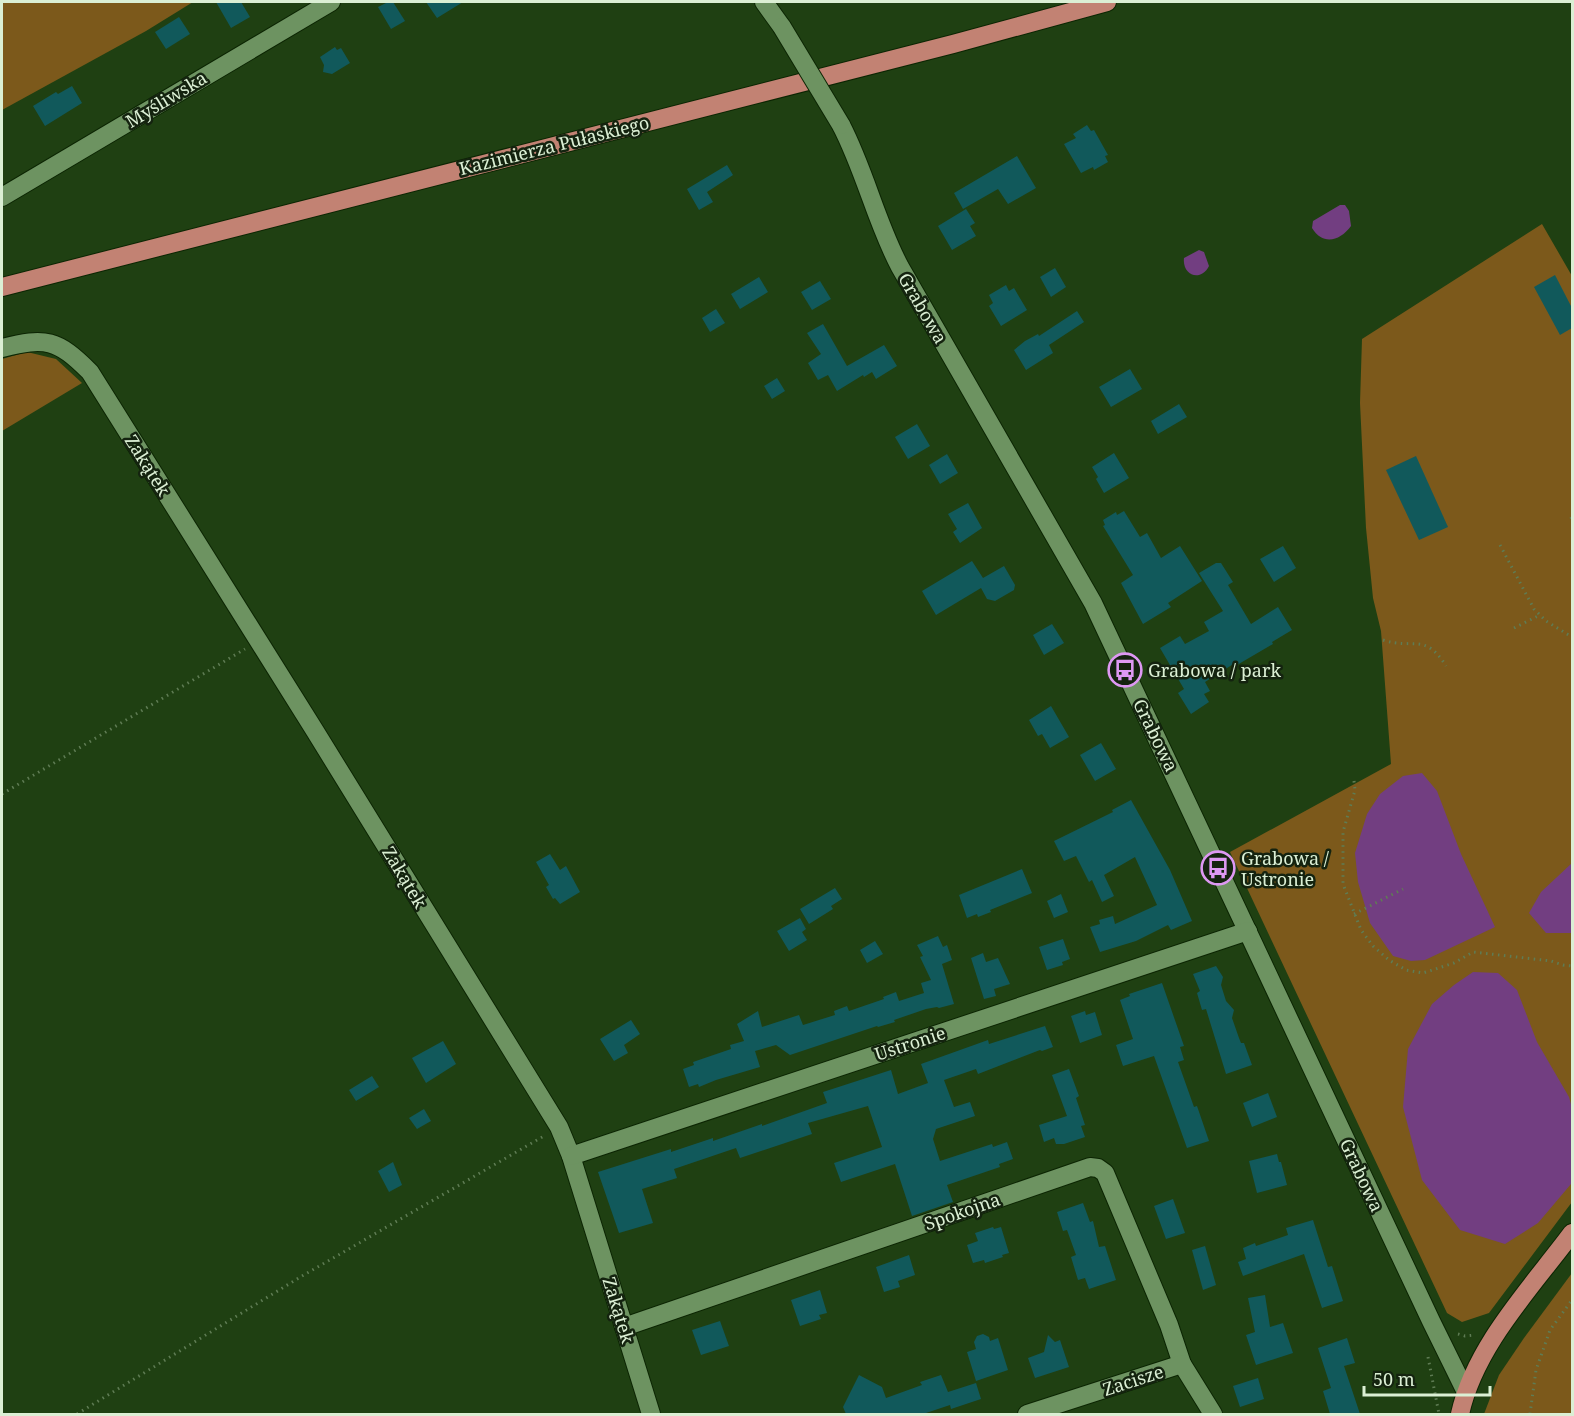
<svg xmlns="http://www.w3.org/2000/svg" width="1574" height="1416" viewBox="0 0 1574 1416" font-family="'Noto Serif',serif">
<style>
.green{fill:#7c591b}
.water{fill:#723e81}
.building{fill:#11595b}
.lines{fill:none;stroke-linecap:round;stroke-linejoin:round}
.minor-casing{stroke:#0c2503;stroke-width:20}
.major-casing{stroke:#0c2503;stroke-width:20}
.path{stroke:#5f7c54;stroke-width:3;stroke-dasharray:1.5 4.5;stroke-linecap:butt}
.minor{stroke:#6d9361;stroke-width:18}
.major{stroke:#c28273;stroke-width:18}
.minor-bridge-casing{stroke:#0c2503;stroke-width:20;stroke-linecap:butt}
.minor-bridge{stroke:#6d9361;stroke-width:18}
.labels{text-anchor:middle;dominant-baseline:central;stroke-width:5;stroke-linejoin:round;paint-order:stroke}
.street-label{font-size:18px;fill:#dbefd4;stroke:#14230f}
.poi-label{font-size:18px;fill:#dbefd4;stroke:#14230f;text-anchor:start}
</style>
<rect width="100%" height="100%" fill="#1f4012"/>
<g class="green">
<polygon points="2,2 193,2 146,31 2,110"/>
<polygon points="1542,224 1572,276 1572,1202 1489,1313 1462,1322 1447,1313 1230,852 1391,764 1381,631 1373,598 1366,528 1360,403 1362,339"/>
<polygon points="27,352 56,359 82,383 2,431 2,359"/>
<polygon points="1572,1273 1572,1414 1484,1414 1499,1375 1524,1338"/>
</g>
<g class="water">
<path d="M 1340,205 L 1345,205 L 1349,211 L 1351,226 C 1340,241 1323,246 1312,228 L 1313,221 Z"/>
<path d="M 1199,250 L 1204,252 L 1209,266 C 1201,282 1182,276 1184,258 Z"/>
<polygon points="1422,773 1437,791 1461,854 1495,927 1425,960 1411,961 1393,956 1370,923 1358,882 1355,853 1367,814 1380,794 1403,776"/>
<polygon points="1572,863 1572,933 1546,933 1529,913 1541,892"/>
<polygon points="1473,972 1498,973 1517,990 1537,1042 1569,1097 1572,1108 1571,1184 1538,1223 1505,1244 1460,1230 1422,1180 1403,1107 1408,1049 1432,1004 1454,985"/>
</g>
<g class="building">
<polygon points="216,2 241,2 250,17 231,28"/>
<polygon points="388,2 393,2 405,21 391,29 378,7"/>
<polygon points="426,2 463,2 437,18"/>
<polygon points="179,17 190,34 166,49 155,32"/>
<polygon points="335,47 337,50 341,48 350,63 332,74 323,72 324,65 320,57"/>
<polygon points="72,86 82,103 45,126 33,106 56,92 58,94"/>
<polygon points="1087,125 1091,131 1094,130 1108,155 1105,156 1108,162 1094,170 1093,167 1081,173 1064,144 1076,138 1073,134"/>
<polygon points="1017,156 1036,188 1008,204 998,189 963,209 954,193"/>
<polygon points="727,165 733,175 707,192 713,202 699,210 687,189"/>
<polygon points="966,209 975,223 970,226 976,236 952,250 938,226"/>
<polygon points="1055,268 1066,287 1051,297 1040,277"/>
<polygon points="1555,275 1572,308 1572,328 1560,335 1534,287"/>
<polygon points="759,277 768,292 740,309 731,294"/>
<polygon points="820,281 831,299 812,310 801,292"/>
<polygon points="1006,285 1009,291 1014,288 1027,310 1001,326 989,306 993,303 989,295"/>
<polygon points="716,309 725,323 710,332 702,318"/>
<polygon points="1077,311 1084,322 1049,345 1053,353 1026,370 1014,350 1025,341 1038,334 1039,336"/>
<polygon points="823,324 847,366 884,345 897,366 876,379 872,372 864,377 863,375 837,391 828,375 818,380 808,363 821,354 807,333"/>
<polygon points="1130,369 1142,389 1111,407 1099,387"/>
<polygon points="777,378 785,391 772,399 764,386"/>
<polygon points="1179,404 1187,417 1158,434 1151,421"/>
<polygon points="917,424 930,446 908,459 895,437"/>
<polygon points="1114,453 1129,478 1104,493 1096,479 1098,477 1092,467"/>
<polygon points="947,454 958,473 940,484 929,465"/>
<polygon points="1416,456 1448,527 1419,540 1386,470"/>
<polygon points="968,503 982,528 960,543 953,532 957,529 948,514"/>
<polygon points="1124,511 1140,537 1147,533 1161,558 1180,546 1202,581 1168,603 1171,607 1143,624 1121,583 1133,575 1103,526 1105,525 1103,520 1116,512 1117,515"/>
<polygon points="1283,546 1296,568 1274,582 1260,559"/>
<polygon points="972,561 983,578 1004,566 1015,585 1014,590 995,601 987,599 981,588 936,615 922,591"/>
<polygon points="1216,563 1221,563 1233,582 1228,585 1251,624 1278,607 1292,630 1272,642 1273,644 1237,665 1235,663 1205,682 1210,691 1204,694 1209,702 1191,714 1178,693 1184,689 1160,648 1180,636 1185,644 1209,631 1204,622 1223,611 1199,573"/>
<polygon points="1052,624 1064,643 1044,655 1033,635"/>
<polygon points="1051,706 1069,737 1050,748 1042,734 1038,736 1029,720"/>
<polygon points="1101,743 1116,769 1095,781 1080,755"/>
<polygon points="1131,800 1170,870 1192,921 1171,930 1168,925 1136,941 1100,952 1090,927 1100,924 1099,920 1113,916 1115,924 1157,905 1135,857 1104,875 1114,896 1102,902 1092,880 1089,882 1076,856 1064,861 1054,841 1113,812 1112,810"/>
<polygon points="550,854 560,870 566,866 580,892 560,904 555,898 553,899 546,887 549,885 536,862"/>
<polygon points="1022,869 1032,893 990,910 991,912 978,917 977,914 967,918 959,895"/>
<polygon points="835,888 842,899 831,906 833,909 809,924 800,909"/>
<polygon points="1061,894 1068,912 1054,918 1047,901"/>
<polygon points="800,918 806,929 802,932 807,940 789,951 777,931"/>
<polygon points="938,936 943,947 947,945 952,960 942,964 954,1004 939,1008 937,1007 926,1009 894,1020 895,1022 878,1027 877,1026 790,1055 776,1045 755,1051 760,1067 716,1080 699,1087 698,1084 689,1087 683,1069 694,1065 693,1062 731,1049 730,1045 744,1041 737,1024 758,1011 762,1027 799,1015 803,1025 835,1015 834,1011 847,1006 849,1011 884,999 883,997 896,992 899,1001 924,993 921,983 931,980 920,957 923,956 917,945"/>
<polygon points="1063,939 1070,959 1062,962 1063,965 1047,970 1039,947"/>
<polygon points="875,941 883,954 867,963 860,950"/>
<polygon points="983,953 986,962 998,958 1010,984 994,989 996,996 984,999 971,958"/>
<polygon points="1216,966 1223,977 1221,985 1226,1001 1234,1010 1232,1018 1239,1038 1241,1043 1244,1043 1252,1065 1226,1074 1206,1009 1202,1010 1197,993 1200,991 1193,974"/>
<polygon points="1162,983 1184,1046 1180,1047 1184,1060 1178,1062 1194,1107 1197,1106 1209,1141 1187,1148 1154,1056 1123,1066 1116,1045 1133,1039 1120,1000 1130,996 1129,994"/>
<polygon points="1085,1011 1086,1015 1095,1012 1102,1035 1080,1043 1071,1016"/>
<polygon points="631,1020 640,1034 624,1045 628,1053 614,1061 600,1039"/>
<polygon points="1045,1026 1053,1047 1042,1051 1040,1050 978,1074 976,1069 944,1080 954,1107 970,1102 975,1116 936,1129 933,1139 940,1161 992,1144 993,1147 1007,1142 1013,1159 999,1164 1000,1167 947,1185 953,1202 912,1216 895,1164 841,1182 834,1163 882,1147 868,1106 808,1123 812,1134 740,1158 736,1148 674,1169 677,1178 642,1189 653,1223 619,1233 598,1172 671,1149 671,1152 713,1138 713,1141 762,1124 762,1126 827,1103 823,1092 891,1070 898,1094 928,1083 921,1064 988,1040 989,1044"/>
<polygon points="443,1041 456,1064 426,1083 412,1058"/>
<polygon points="1069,1069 1079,1096 1076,1098 1085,1125 1081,1126 1085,1137 1064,1144 1056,1144 1054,1138 1044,1142 1039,1125 1067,1116 1052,1075"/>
<polygon points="372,1076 379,1087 356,1101 349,1090"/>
<polygon points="1268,1093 1277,1117 1252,1127 1243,1103"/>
<polygon points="424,1109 431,1121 417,1129 409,1118"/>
<polygon points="1277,1154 1279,1162 1281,1162 1287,1185 1257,1193 1249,1161"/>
<polygon points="393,1162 402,1185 389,1192 378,1171"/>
<polygon points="1173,1199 1185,1233 1166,1239 1154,1206"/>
<polygon points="1083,1203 1090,1222 1093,1221 1099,1247 1105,1246 1116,1280 1089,1289 1085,1278 1078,1280 1071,1257 1076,1255 1067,1230 1063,1231 1057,1212"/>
<polygon points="1313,1220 1328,1267 1332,1266 1343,1301 1322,1308 1304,1254 1243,1276 1238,1262 1246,1259 1243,1248 1255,1243 1256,1246 1288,1235 1286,1228"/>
<polygon points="993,1227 994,1229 1001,1227 1009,1253 1002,1255 1003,1257 985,1263 984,1260 973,1263 967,1245 978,1241 975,1233"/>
<polygon points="1205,1246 1216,1285 1203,1290 1192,1250"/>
<polygon points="909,1255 915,1275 898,1281 900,1287 884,1292 876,1267"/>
<polygon points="820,1290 827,1313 819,1315 821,1319 800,1326 791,1300"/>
<polygon points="1265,1295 1270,1327 1283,1323 1293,1353 1256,1365 1246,1335 1255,1332 1248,1298"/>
<polygon points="720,1321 729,1346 701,1355 692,1330"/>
<polygon points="983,1334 989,1337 990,1341 998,1338 1008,1370 976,1381 967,1352 976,1349 974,1342 977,1336"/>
<polygon points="1048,1335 1055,1342 1060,1340 1069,1367 1035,1378 1028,1358 1044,1352"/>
<polygon points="1347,1338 1355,1363 1344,1366 1360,1414 1330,1414 1323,1391 1331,1388 1318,1348"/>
<polygon points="859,1375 882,1387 886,1398 922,1385 920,1382 941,1375 948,1392 976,1383 981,1399 951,1409 950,1405 923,1414 846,1414 843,1407"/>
<polygon points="1258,1378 1264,1399 1240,1407 1233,1386"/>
</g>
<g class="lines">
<g class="minor-casing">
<g id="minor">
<polyline points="764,2 782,27"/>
<path d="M 841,125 C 865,171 876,222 900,267 L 1093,603 L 1431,1321 L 1465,1390"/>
<polyline points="2,197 331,2"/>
<path d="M 2,348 C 46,337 57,339 90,372 L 315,731 L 559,1127 L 571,1156 L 651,1414"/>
<polyline points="571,1156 1248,931"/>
<polyline points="624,1327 1090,1167 1098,1168 1105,1173 1169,1325 1182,1364"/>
<polyline points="1027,1414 1182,1364 1213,1414"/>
</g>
</g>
<g class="major-casing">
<g id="major">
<polyline points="2,287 953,44 1107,2"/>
<path d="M 1460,1414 C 1475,1346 1531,1288 1572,1233"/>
</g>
</g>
<g class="path">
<polyline points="1571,517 1572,520"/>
<polyline points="1500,545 1534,609 1546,621 1572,637"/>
<polyline points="1514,628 1540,615"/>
<path d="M 1383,640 C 1413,650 1425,632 1446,666"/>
<polyline points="1354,781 1355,790 1343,832 1343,884 1361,930 1373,946 1389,960 1406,970 1423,973 1454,963 1473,952 1551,961 1563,965 1572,966"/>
<polyline points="2,794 245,649"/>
<polyline points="1354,914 1403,889"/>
<polyline points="1458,1334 1465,1336 1475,1335"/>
<polyline points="1428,1357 1439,1414"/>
<polyline points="77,1414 302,1276 544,1136"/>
<polyline points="1530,1414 1536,1370 1550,1330 1572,1300"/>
</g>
<use href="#minor" class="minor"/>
<use href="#major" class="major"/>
<g class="minor-bridge-casing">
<polyline id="minor-bridge" points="782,27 841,125"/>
</g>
<use href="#minor-bridge" class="minor-bridge"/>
</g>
<defs>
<g id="bus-ring" transform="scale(1.725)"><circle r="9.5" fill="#14230f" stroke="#de98f3" stroke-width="1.5"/><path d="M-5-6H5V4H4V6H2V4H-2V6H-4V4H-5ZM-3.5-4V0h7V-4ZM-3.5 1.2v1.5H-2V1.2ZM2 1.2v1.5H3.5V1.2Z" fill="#de98f3"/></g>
</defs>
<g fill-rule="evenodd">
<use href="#bus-ring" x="1125" y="670"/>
<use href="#bus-ring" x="1218" y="868"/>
</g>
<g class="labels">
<g class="street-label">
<text transform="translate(166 99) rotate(-31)">Myśliwska</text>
<text transform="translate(554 145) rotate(-14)">Kazimierza Pułaskiego</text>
<text transform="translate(923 308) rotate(60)">Grabowa</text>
<text transform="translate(148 465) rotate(58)">Zakątek</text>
<text transform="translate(1156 735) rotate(64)">Grabowa</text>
<text transform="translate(405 877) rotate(59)">Zakątek</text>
<text transform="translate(910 1043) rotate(-18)">Ustronie</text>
<text transform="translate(1362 1175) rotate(65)">Grabowa</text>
<text transform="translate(962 1211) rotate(-19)">Spokojna</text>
<text transform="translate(619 1310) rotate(73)">Zakątek</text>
<text transform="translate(1133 1380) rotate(-18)">Zacisze</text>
</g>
<g class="poi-label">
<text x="1148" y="670">Grabowa / park</text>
<text x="1241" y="858">Grabowa /<tspan x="1241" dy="21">Ustronie</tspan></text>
</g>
</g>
<rect width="1574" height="1416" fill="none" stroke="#dbefd4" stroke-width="6"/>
<path d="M1364 1386v9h126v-9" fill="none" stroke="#dbefd4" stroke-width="3"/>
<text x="1373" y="1386" font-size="18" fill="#dbefd4" stroke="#14230f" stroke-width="4.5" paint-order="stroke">50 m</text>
</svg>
